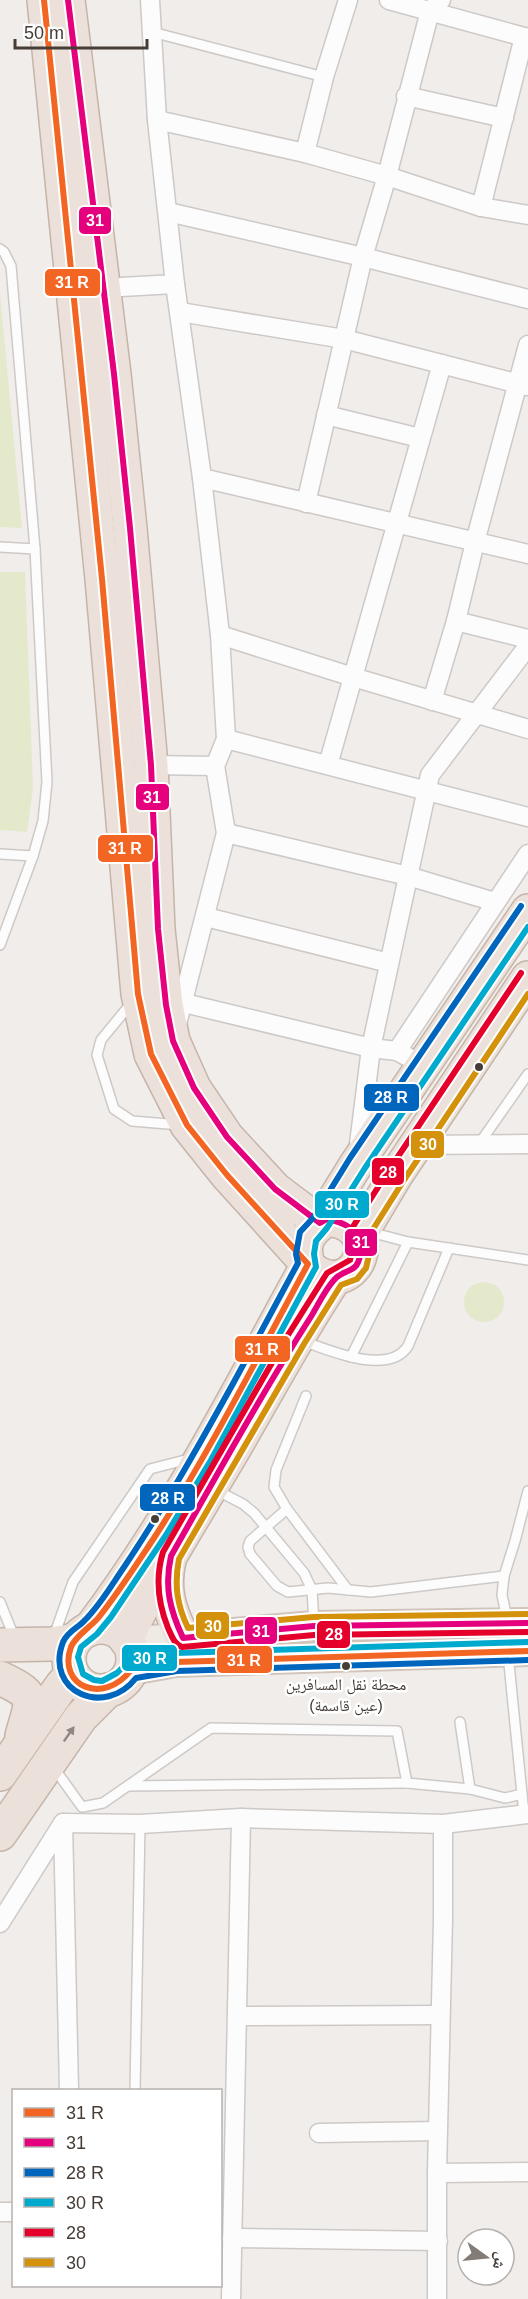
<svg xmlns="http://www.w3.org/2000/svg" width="528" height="2299" viewBox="0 0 528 2299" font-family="Helvetica,'Noto Naskh Arabic',sans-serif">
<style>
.green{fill:#e4e9cc}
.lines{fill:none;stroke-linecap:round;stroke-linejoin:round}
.lane-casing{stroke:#cdc9c7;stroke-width:12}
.street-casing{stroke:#cdc9c7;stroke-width:21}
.primary-casing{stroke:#d1c4ba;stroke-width:32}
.highway-casing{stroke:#c6b4a8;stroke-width:36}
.lane{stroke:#fdfcfc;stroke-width:9}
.street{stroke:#fdfcfc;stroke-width:18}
.primary{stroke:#f0eae4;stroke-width:28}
.highway{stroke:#ebe1da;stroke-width:33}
.bus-1-casing{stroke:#fff;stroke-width:10}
.bus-2-casing{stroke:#fff;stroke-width:10}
.bus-3-casing{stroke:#fff;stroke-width:10}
.bus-4-casing{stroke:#fff;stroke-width:10}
.bus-5-casing{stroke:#fff;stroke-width:10}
.bus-6-casing{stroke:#fff;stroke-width:10}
.bus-1{stroke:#f26522;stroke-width:6}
.bus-2{stroke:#e5007d;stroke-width:6}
.bus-3{stroke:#0065bd;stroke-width:6}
.bus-4{stroke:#00a9ce;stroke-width:6}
.bus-5{stroke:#e4002b;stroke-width:6}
.bus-6{stroke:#d4910b;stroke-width:6}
.oneway{fill:#908780}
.bus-dot{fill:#463d37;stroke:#fff;stroke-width:2}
.labels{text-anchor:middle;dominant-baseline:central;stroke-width:5;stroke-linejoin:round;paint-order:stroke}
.bus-label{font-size:16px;fill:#463d37;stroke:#fff}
.line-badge{stroke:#fff;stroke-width:2}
.badge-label{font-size:16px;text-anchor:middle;font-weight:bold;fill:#fff}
</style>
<rect width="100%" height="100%" fill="#f0edeb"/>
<g class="green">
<polygon points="0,293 22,528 0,527"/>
<polygon points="0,572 25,572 33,788 27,832 0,830"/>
<circle cx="484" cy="1302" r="20"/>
</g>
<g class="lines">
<g class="lane-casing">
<g id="lane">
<polyline points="152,32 324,77"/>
<polyline points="0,249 4,252 11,266 35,549 47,782 43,821 33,856 0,945"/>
<polyline points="0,547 35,549"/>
<polyline points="0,854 33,856"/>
<polyline points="133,1001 101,1040 97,1055 114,1109 132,1121 180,1125"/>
<polyline points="479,1144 528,1074"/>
<polyline points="370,1232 408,1242 528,1260"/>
<path d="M 303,1341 C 330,1351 389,1376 408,1346 L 449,1248"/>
<polyline points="351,1357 408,1242"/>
<polyline points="306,1396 276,1470 274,1487 287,1509 348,1590"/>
<polyline points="216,1490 243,1504 254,1513 304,1573 312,1590 314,1624"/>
<polyline points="287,1509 250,1541 248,1547 250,1554 277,1586 288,1592 328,1588 371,1592 504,1576"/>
<polyline points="0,1602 15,1639"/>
<polyline points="507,1619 502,1595 504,1576 515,1541 528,1491"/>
<polyline points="54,1636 73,1582 150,1469 193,1458"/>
<polyline points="508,1654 524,1814"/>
<polyline points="460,1722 470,1789 505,1798 522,1794"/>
<polyline points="54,1768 82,1807 103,1803 211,1728 397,1731 407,1783 470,1789"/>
<polyline points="128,1786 407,1783"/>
<polyline points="135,2090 140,1824"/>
</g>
</g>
<g class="street-casing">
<g id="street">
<polyline points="389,0 528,38"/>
<polyline points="406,96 504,118"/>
<polyline points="157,120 305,153 387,176 481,207 528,215"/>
<polyline points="305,153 324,77 348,0"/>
<polyline points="481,207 524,37"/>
<polyline points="168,212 363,257 528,299"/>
<polyline points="103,288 175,284 157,120 150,0"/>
<polyline points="180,312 344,339 527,386"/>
<polyline points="326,415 420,438"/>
<polyline points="202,478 528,554"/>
<polyline points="306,503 363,257 387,176 430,11 441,0"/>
<polyline points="456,621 528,639"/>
<polyline points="220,635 353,677 528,729"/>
<polyline points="432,701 456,621 475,542 528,345"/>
<polyline points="226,739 528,817"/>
<polyline points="151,765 215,766 226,739 220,635 202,478 175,284"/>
<polyline points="328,765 442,364"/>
<polyline points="226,833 408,876 495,902"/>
<polyline points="206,917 389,963"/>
<polyline points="184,1003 371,1048 397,1051 424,1066"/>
<polyline points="176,1028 226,833 215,766"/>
<polyline points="397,1051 528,854"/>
<polyline points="417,1145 528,1144"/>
<polyline points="358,1152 371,1048 430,775 528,646"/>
<polyline points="0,1923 63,1823"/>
<polyline points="238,2016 439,2015"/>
<polyline points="69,2090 63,1823 140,1824 241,1818 443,1824 528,1814"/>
<polyline points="319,2133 437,2131"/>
<polyline points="437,2173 528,2172"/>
<polyline points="0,2212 14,2212"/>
<polyline points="232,2238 438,2241"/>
<polyline points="231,2299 241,1818"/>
<polyline points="437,2299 437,2173 443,1919 443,1824"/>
</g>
</g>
<g class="primary-casing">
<g id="primary">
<polyline points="128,1642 314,1626 528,1623"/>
<polyline points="131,1670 176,1662 528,1651"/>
</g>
</g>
<g class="highway-casing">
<g id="highway">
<path d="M 44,0 L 102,579 L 138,994 L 151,1054 L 187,1125 L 227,1175 L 313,1270 C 356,1301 389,1225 327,1219 C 309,1231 301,1243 308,1264"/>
<polyline points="68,0 114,374 130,528 151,765 158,929 166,1005 173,1041 194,1088 227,1137 275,1189 320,1223"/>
<polyline points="320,1223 357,1163 528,911"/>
<polyline points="359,1237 396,1175 528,978"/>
<path d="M 169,1561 C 162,1590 170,1612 183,1638"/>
<circle cx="101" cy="1659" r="32"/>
<path d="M 90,1629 C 176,1515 240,1388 308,1264"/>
<path d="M 126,1640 C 154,1579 191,1522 225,1464 C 262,1402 295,1338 335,1278"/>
<polyline points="0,1645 51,1644 75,1640"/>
<path d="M 0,1678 C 39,1696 32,1699 22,1736"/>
<polyline points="0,1774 62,1685 72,1674"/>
<polyline points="0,1834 81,1717 108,1690"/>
</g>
</g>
<use href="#lane" class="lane"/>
<use href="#street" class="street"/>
<use href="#primary" class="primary"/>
<use href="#highway" class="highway"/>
<g class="bus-1-casing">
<path id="bus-1" d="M 44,0 L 102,579 L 138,994 L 151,1054 L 187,1125 L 227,1175 L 308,1264 C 258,1356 211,1450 154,1538 C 136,1565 119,1592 99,1617 C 91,1627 76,1635 71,1647 C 57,1686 103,1706 131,1670 L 176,1662 L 528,1651"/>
</g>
<g class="bus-2-casing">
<path id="bus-2" d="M 68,0 L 114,374 L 130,528 L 151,765 L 158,929 L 166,1005 L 173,1041 L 194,1088 L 227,1137 L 275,1189 L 320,1223 L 327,1219 C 342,1222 363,1230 361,1248 C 359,1277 346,1266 334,1280 C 325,1290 319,1303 312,1315 C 262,1393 217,1475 171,1556 C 164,1587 170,1610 183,1638 L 314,1626 L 528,1623"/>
</g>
<g class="bus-3-casing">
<path id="bus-3" d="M 521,906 L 350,1158 L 313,1218 L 300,1232 L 296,1254 L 298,1263 C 277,1302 256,1341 235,1380 C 198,1447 161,1513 118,1576 C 108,1591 98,1607 85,1620 C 78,1628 68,1631 63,1642 C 44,1692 105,1718 136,1678 L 177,1671 L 528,1660"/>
</g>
<g class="bus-4-casing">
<polyline id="bus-4" points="528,1642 176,1653 128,1662 117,1673 102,1681 94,1680 83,1674 78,1657 81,1647 97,1634 111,1617 166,1535 211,1460 316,1267 314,1254 316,1241 327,1228 365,1168 528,927"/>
</g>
<g class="bus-5-casing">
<path id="bus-5" d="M 521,973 L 389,1170 L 354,1225 L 350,1236 L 353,1246 L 350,1260 L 327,1273 L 288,1335 L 163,1552 C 155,1578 158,1603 168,1628 C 172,1636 174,1644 182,1647 L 314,1635 L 528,1632"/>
</g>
<g class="bus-6-casing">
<path id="bus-6" d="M 528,1614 L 314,1617 L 188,1628 C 177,1605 174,1585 179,1559 L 304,1344 L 341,1285 L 357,1279 L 366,1268 L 371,1247 L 369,1237 L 370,1234 L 404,1180 L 528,994"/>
</g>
<use href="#bus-1" class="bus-1"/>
<use href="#bus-2" class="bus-2"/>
<use href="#bus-3" class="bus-3"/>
<use href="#bus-4" class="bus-4"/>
<use href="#bus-5" class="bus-5"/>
<use href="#bus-6" class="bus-6"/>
</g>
<defs><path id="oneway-solid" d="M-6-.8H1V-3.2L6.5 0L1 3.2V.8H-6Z" transform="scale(1.5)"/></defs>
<use class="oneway" href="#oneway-solid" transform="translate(69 1734) rotate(-55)"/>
<g class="bus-dot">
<circle cx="479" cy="1067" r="5"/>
<circle cx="155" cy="1519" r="5"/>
<circle cx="346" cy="1666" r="5"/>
</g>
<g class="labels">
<g class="bus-label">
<text x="346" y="1684">محطة نقل المسافرين<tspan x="346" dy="21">(عين قاسمة)</tspan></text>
</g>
</g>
<g class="line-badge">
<rect x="78" y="206" width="34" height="29" rx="6" fill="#e5007d"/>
<rect x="44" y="268" width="57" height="29" rx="6" fill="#f26522"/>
<rect x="135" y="783" width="35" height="28" rx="6" fill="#e5007d"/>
<rect x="97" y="834" width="57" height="29" rx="6" fill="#f26522"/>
<rect x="363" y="1083" width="57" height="29" rx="6" fill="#0065bd"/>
<rect x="410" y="1130" width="35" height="29" rx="6" fill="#d4910b"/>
<rect x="371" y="1157" width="34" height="29" rx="6" fill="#e4002b"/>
<rect x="314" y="1190" width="56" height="29" rx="6" fill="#00a9ce"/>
<rect x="344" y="1228" width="34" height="29" rx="6" fill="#e5007d"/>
<rect x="234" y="1335" width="57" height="28" rx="6" fill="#f26522"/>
<rect x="139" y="1483" width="57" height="29" rx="6" fill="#0065bd"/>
<rect x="195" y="1611" width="35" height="29" rx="6" fill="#d4910b"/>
<rect x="244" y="1616" width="34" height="29" rx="6" fill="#e5007d"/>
<rect x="316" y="1620" width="35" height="29" rx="6" fill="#e4002b"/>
<rect x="121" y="1644" width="57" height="28" rx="6" fill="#00a9ce"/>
<rect x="216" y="1645" width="57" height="29" rx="6" fill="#f26522"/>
</g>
<g class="badge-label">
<text x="95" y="226">31</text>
<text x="72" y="288">31 R</text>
<text x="152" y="803">31</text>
<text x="125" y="854">31 R</text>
<text x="391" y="1103">28 R</text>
<text x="428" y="1150">30</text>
<text x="388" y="1178">28</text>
<text x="342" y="1210">30 R</text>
<text x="361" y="1248">31</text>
<text x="262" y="1355">31 R</text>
<text x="168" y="1504">28 R</text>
<text x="213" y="1632">30</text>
<text x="261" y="1637">31</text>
<text x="334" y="1640">28</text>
<text x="150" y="1664">30 R</text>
<text x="244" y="1666">31 R</text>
</g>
<rect x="12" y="2089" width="210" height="198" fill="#ffffff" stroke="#b5b1af" stroke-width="1.5"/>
<rect x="24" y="2108" width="30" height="9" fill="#f26522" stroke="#b5b1af" stroke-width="1.5"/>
<text x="66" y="2119" font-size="18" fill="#463d37">31 R</text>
<rect x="24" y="2138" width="30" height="9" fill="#e5007d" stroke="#b5b1af" stroke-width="1.5"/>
<text x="66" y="2149" font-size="18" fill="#463d37">31</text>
<rect x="24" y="2168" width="30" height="9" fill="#0065bd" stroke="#b5b1af" stroke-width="1.5"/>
<text x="66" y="2179" font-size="18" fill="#463d37">28 R</text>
<rect x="24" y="2198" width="30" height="9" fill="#00a9ce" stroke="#b5b1af" stroke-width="1.5"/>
<text x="66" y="2209" font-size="18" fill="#463d37">30 R</text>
<rect x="24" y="2228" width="30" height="9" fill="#e4002b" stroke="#b5b1af" stroke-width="1.5"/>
<text x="66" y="2239" font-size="18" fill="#463d37">28</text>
<rect x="24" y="2258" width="30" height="9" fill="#d4910b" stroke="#b5b1af" stroke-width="1.5"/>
<text x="66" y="2269" font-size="18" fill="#463d37">30</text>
<g transform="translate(486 2257) rotate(105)"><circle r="28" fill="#ffffff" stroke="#b5b1af" stroke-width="1.5"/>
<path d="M0-4.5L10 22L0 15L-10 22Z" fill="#827b76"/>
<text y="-9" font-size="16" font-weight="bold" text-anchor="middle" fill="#463d37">ش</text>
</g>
<path d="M15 39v9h132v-9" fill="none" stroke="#463d37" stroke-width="3"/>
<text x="24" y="39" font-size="18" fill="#463d37" stroke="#ffffff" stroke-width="4.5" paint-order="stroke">50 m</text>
</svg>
